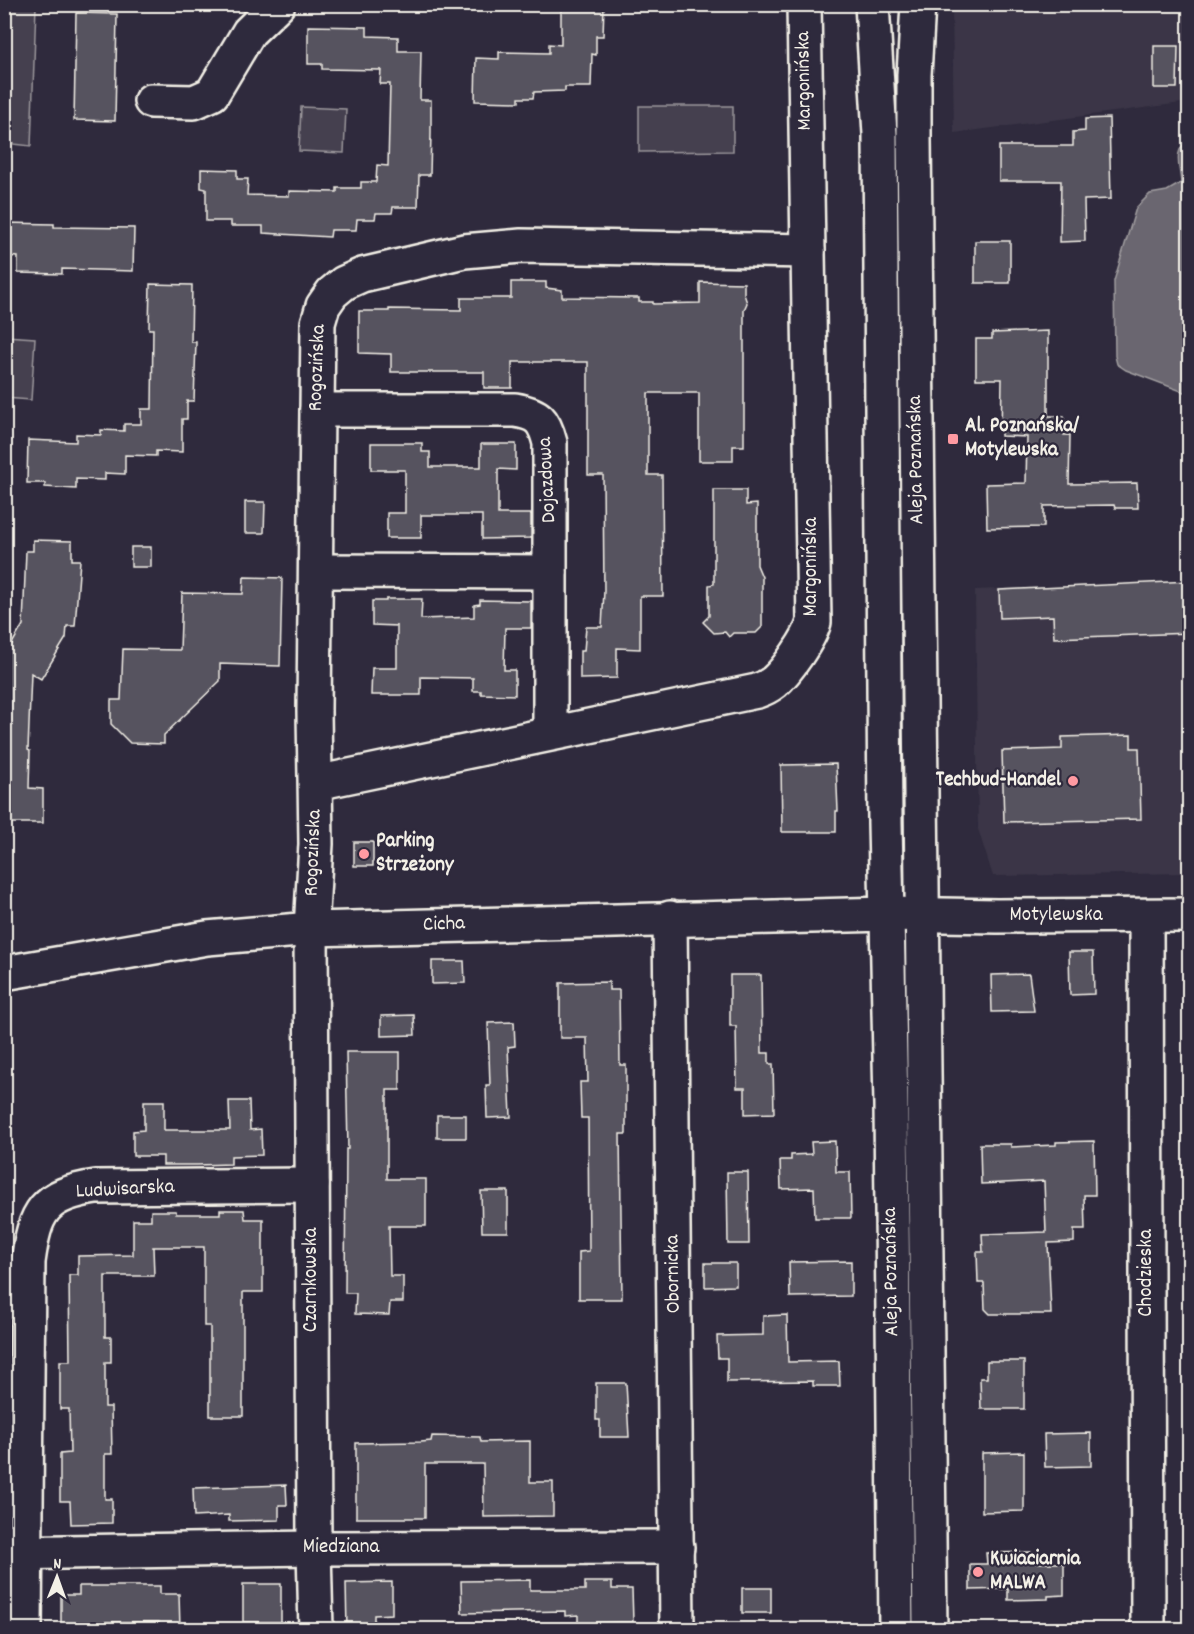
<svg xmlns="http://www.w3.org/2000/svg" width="1194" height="1634" viewBox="0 0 1194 1634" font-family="Dekko,sans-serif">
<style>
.built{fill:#3b3647}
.green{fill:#454050;stroke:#9c989c;stroke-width:1.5}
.water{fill:#6a6670;stroke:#a19ea0;stroke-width:1.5}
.building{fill:#56525f;stroke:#f4f1e8;stroke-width:1.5}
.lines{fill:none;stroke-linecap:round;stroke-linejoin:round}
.minor-casing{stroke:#f4f1e8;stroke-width:38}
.major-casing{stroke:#f4f1e8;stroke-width:38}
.minor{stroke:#2f2a3d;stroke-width:33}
.major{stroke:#2f2a3d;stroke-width:33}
.poi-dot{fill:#ff9aa2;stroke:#2f2a3d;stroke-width:2}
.labels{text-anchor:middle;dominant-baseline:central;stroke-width:4.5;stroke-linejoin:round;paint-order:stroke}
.street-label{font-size:21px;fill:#f4f1e8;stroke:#2f2a3d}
.poi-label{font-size:21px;font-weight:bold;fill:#f4f1e8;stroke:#2f2a3d;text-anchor:start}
</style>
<rect width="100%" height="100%" fill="#2f2a3d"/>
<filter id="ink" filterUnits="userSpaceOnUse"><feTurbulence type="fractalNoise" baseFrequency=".0167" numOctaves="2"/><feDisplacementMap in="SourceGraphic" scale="12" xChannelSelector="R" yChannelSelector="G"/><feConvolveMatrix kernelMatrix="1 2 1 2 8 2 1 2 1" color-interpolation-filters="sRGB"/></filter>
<g filter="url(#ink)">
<g class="built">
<polygon points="952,5 1189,5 1189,102 954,133"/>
<polygon points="1189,581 1189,873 993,876 978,829 975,590"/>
</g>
<g class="green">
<polygon points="5,4 36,5 31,146 5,143"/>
<polygon points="639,106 733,106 733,151 639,152"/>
<polygon points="301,107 346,109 344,153 299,151"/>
<polygon points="5,336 35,338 31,400 5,398"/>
</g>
<path class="water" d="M 1189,140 L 1189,394 L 1126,370 L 1117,364 L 1115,356 L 1114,281 L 1136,208 L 1150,194 L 1167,191 L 1181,183 C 1180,166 1172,151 1189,140 Z"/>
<g class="building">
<polygon points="561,4 604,4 603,36 596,36 596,55 592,54 591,87 565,87 565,91 534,92 533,98 519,98 519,102 475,101 476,58 499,59 499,52 549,53 549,44 561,45"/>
<polygon points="76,13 117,14 115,121 74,120"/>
<polygon points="308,26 367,27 367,36 398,37 398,51 421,51 420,100 431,100 431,133 430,175 419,175 418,207 393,207 392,213 376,213 375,219 357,219 356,230 331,230 330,237 263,233 263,226 231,226 231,221 206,221 206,189 201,188 201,169 237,170 237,179 248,179 247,195 289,196 289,191 337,192 337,188 361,188 361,182 376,182 377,165 388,166 390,84 380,84 381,70 322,69 322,64 308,64"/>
<polygon points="1154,46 1178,46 1177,88 1154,88"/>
<polygon points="1109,118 1111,199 1084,200 1085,241 1060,242 1061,181 999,181 999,146 1073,146 1073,132 1085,131 1085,119"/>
<polygon points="4,223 54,224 54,227 134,228 133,271 62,269 62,274 18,273 18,257 4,256"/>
<rect x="975" y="241" width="35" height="42"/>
<polygon points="511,282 546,282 546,288 562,290 562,297 639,298 639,302 653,302 653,304 700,303 700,282 744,283 744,294 747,303 744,310 744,446 733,446 733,461 699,461 699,393 648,393 648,475 662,475 663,596 640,596 640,649 617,648 617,678 580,679 580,651 584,651 586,627 602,627 604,591 603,475 588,475 588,362 512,362 512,388 484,388 484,372 391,372 391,354 359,353 359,311 389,311 389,309 461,310 461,298 511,298"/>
<polygon points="150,284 192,285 191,342 196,342 194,401 187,401 187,419 182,419 182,452 156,451 156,456 125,455 125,474 105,473 105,480 76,479 76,489 45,487 45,483 27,483 28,440 76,442 76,434 101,435 101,430 124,431 124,424 141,424 141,409 152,409 153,329 149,329"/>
<polygon points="1048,331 1048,416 1064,416 1064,435 1070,435 1069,484 1137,483 1138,508 1115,508 1114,505 1044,506 1044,527 987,528 986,484 1026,483 1027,437 1001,436 1002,379 976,379 976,339 992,339 992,333"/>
<polygon points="371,443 422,443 422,452 430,452 430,467 481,467 481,444 516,444 516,470 498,469 498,514 531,514 531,538 482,539 482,515 421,515 421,538 387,538 387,513 405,513 405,470 371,470"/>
<polygon points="714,490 746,490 746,505 757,504 757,565 762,577 762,627 756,633 733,633 729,637 725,632 714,633 703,622 709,616 709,585 714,584"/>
<polygon points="245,502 265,502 264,533 245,533"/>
<polygon points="33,540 72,541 72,560 80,560 75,626 67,626 66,638 41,679 31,673 28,750 30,751 29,788 43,789 43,823 4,823 4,657 23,625 26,551 33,551"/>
<rect x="131" y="547" width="20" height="20"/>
<polygon points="244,577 282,578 280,666 220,664 220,681 164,735 164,744 130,743 111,724 111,700 121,700 123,649 180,650 182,593 243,594"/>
<polygon points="1190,581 1190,633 1054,638 1053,616 1000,618 999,590"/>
<polygon points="386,599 422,599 421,619 474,617 474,605 480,604 480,600 531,601 531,628 505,628 504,670 515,670 515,695 481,694 481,691 473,691 473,678 421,677 421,695 371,695 372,668 397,668 397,626 372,625 372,601 386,601"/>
<polygon points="1131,735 1131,748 1139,748 1141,819 1004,822 1002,751 1062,749 1062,737"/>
<polygon points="836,764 838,811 836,811 836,832 782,832 781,765"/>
<rect x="354" y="842" width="19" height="24"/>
<polygon points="1069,952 1093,952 1094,994 1070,995"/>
<polygon points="432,961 464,961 465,983 432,984"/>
<polygon points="1029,974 1034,1011 992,1012 991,975"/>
<polygon points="730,975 761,975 762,1053 769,1053 769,1064 773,1064 774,1113 745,1114 745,1088 737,1088 736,1026 730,1026"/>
<polygon points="609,982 609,990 619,990 620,1065 626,1065 626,1134 620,1134 622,1299 579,1299 579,1252 589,1251 588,1118 581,1118 580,1082 588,1082 587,1038 560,1038 560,983"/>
<polygon points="414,1015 415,1035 381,1036 381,1016"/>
<polygon points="514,1022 515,1046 508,1047 511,1117 487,1118 486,1085 490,1085 488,1023"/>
<polygon points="346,1052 400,1052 400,1090 387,1090 387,1179 426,1179 426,1226 389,1226 390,1276 403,1276 403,1302 390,1302 389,1315 355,1314 356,1293 345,1293 346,1149 348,1149"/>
<polygon points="144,1101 164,1101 164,1130 230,1130 229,1101 249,1101 250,1130 261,1129 262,1155 231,1156 231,1164 197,1165 163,1165 163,1156 133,1156 133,1131 144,1130"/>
<rect x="437" y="1115" width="29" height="23"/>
<polygon points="835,1141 836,1172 850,1172 851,1218 815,1218 814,1188 781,1189 780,1160 791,1160 791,1155 812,1154 811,1142"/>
<polygon points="1094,1141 1095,1195 1084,1195 1085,1230 1074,1230 1074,1242 1048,1243 1051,1314 990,1314 985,1309 984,1283 978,1283 977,1252 983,1252 982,1234 1046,1232 1044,1181 981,1184 980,1144 1011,1144 1011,1147 1056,1145 1056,1142"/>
<polygon points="727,1172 748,1172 749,1244 728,1244"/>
<polygon points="481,1191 508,1191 508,1232 482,1232"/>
<polygon points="220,1210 244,1210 245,1219 263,1219 263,1292 243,1292 243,1416 210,1416 210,1326 204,1326 204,1247 153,1247 154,1276 105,1276 105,1337 111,1337 111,1362 105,1362 105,1407 111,1407 112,1454 105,1454 105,1499 112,1499 112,1523 71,1524 70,1501 60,1501 60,1454 70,1453 69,1409 60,1409 60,1361 70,1361 69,1275 78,1275 78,1256 133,1255 133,1220 151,1220 151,1211 176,1211 176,1214 220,1214"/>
<polygon points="851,1261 851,1296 790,1297 789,1262"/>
<polygon points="705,1263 736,1263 736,1286 705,1287"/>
<polygon points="787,1315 788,1362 839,1361 840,1386 813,1386 813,1381 727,1382 727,1358 718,1358 717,1336 763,1335 763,1316"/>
<polygon points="987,1361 1024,1361 1024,1409 981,1409 980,1378 987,1378"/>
<polygon points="596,1383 626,1383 629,1437 600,1437 600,1420 596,1420"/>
<polygon points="1091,1433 1091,1466 1045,1467 1044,1434"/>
<polygon points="432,1436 480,1437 481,1442 530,1441 530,1482 553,1482 553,1516 484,1517 483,1464 425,1464 425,1518 356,1518 356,1443 421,1442 431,1441"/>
<polygon points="1024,1452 1024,1511 982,1512 982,1453"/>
<polygon points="286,1485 287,1505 279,1505 279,1520 229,1521 229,1515 194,1517 193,1488"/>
<polygon points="1031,1552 1032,1563 1064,1563 1064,1595 1048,1596 1048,1599 1008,1600 1008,1589 970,1590 970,1564 987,1564 986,1553"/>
<polygon points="530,1580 530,1590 585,1590 585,1582 612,1582 612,1589 632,1589 633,1622 578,1623 578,1615 565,1616 565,1611 462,1613 461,1581"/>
<polygon points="392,1582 392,1614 374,1615 374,1629 347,1629 346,1583"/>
<rect x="243" y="1584" width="38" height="38"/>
<polygon points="79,1586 160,1586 160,1594 179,1594 180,1629 159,1629 159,1622 81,1622 81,1629 61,1629 61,1595 79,1595"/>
<rect x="742" y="1588" width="29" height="25"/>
</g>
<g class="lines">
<g class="minor-casing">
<g id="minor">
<polyline points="151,101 194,102 212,94 249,32 278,4"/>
<path d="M 317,410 L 515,410 C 539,414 544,420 550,443 L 550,733"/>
<polyline points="316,571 550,572"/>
<path d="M 316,783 L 757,691 C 763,689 769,686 774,682 C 787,671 810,638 814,622 L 804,4"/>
<polyline points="1146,916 1148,1630"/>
<polyline points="670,918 677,1630"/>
<polyline points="4,973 207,938 311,929 887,914 997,916 1190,915"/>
<polyline points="4,1553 314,1548 677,1547"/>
<path d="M 25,1630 L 28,1262 C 35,1211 43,1195 96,1187 L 312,1185"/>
<polyline points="316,1630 314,1548 311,929 316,844 314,711 317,410 318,323 323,306 332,293 344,283 362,275 464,251 521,246 808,251"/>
</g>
</g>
<g class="major-casing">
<g id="major">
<polyline points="872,4 880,134 885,823 891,1105 896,1630"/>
<polyline points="918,4 914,75 914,139 930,1630"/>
</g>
</g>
<use href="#minor" class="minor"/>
<use href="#major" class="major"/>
</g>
</g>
<g class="poi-dot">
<rect x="947" y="433" width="12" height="12" rx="3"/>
<circle cx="1073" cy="781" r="6"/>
<circle cx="364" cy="854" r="6"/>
<circle cx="978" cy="1572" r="6"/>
</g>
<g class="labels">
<g class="street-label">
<text transform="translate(805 81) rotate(-91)">Margonińska</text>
<text transform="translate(318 368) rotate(-88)">Rogozińska</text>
<text transform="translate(917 460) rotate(-91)">Aleja Poznańska</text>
<text transform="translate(548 480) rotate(-93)">Dojazdowa</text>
<text transform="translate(812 567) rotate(-90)">Margonińska</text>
<text transform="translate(314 853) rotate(-88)">Rogozińska</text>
<text x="1056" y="916">Motylewska</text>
<text transform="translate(444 925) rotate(-2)">Cicha</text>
<text transform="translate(125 1190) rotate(-3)">Ludwisarska</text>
<text transform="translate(892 1272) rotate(-91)">Aleja Poznańska</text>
<text transform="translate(1147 1273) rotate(-90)">Chodzieska</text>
<text transform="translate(674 1274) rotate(-91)">Obornicka</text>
<text transform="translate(312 1280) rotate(-90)">Czarnkowska</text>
<text x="341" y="1548">Miedziana</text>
</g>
<g class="poi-label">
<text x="965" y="427">Al. Poznańska/<tspan x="965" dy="24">Motylewska</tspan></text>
<text x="1061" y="781" text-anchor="end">Techbud-Handel</text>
<text x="376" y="842">Parking<tspan x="376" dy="24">Strzeżony</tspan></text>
<text x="990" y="1560">Kwiaciarnia<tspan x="990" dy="24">MALWA</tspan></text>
</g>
</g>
<rect width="1194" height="1634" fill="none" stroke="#2f2a3d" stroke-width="24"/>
<rect x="12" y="12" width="1170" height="1610" fill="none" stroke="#f4f1e8" stroke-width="2" filter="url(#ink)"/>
<g transform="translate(57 1577) rotate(1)" stroke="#2f2a3d" stroke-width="4.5" paint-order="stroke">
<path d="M0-4.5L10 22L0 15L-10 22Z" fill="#f4f1e8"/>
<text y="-9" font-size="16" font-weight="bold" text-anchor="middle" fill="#f4f1e8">N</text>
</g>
</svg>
